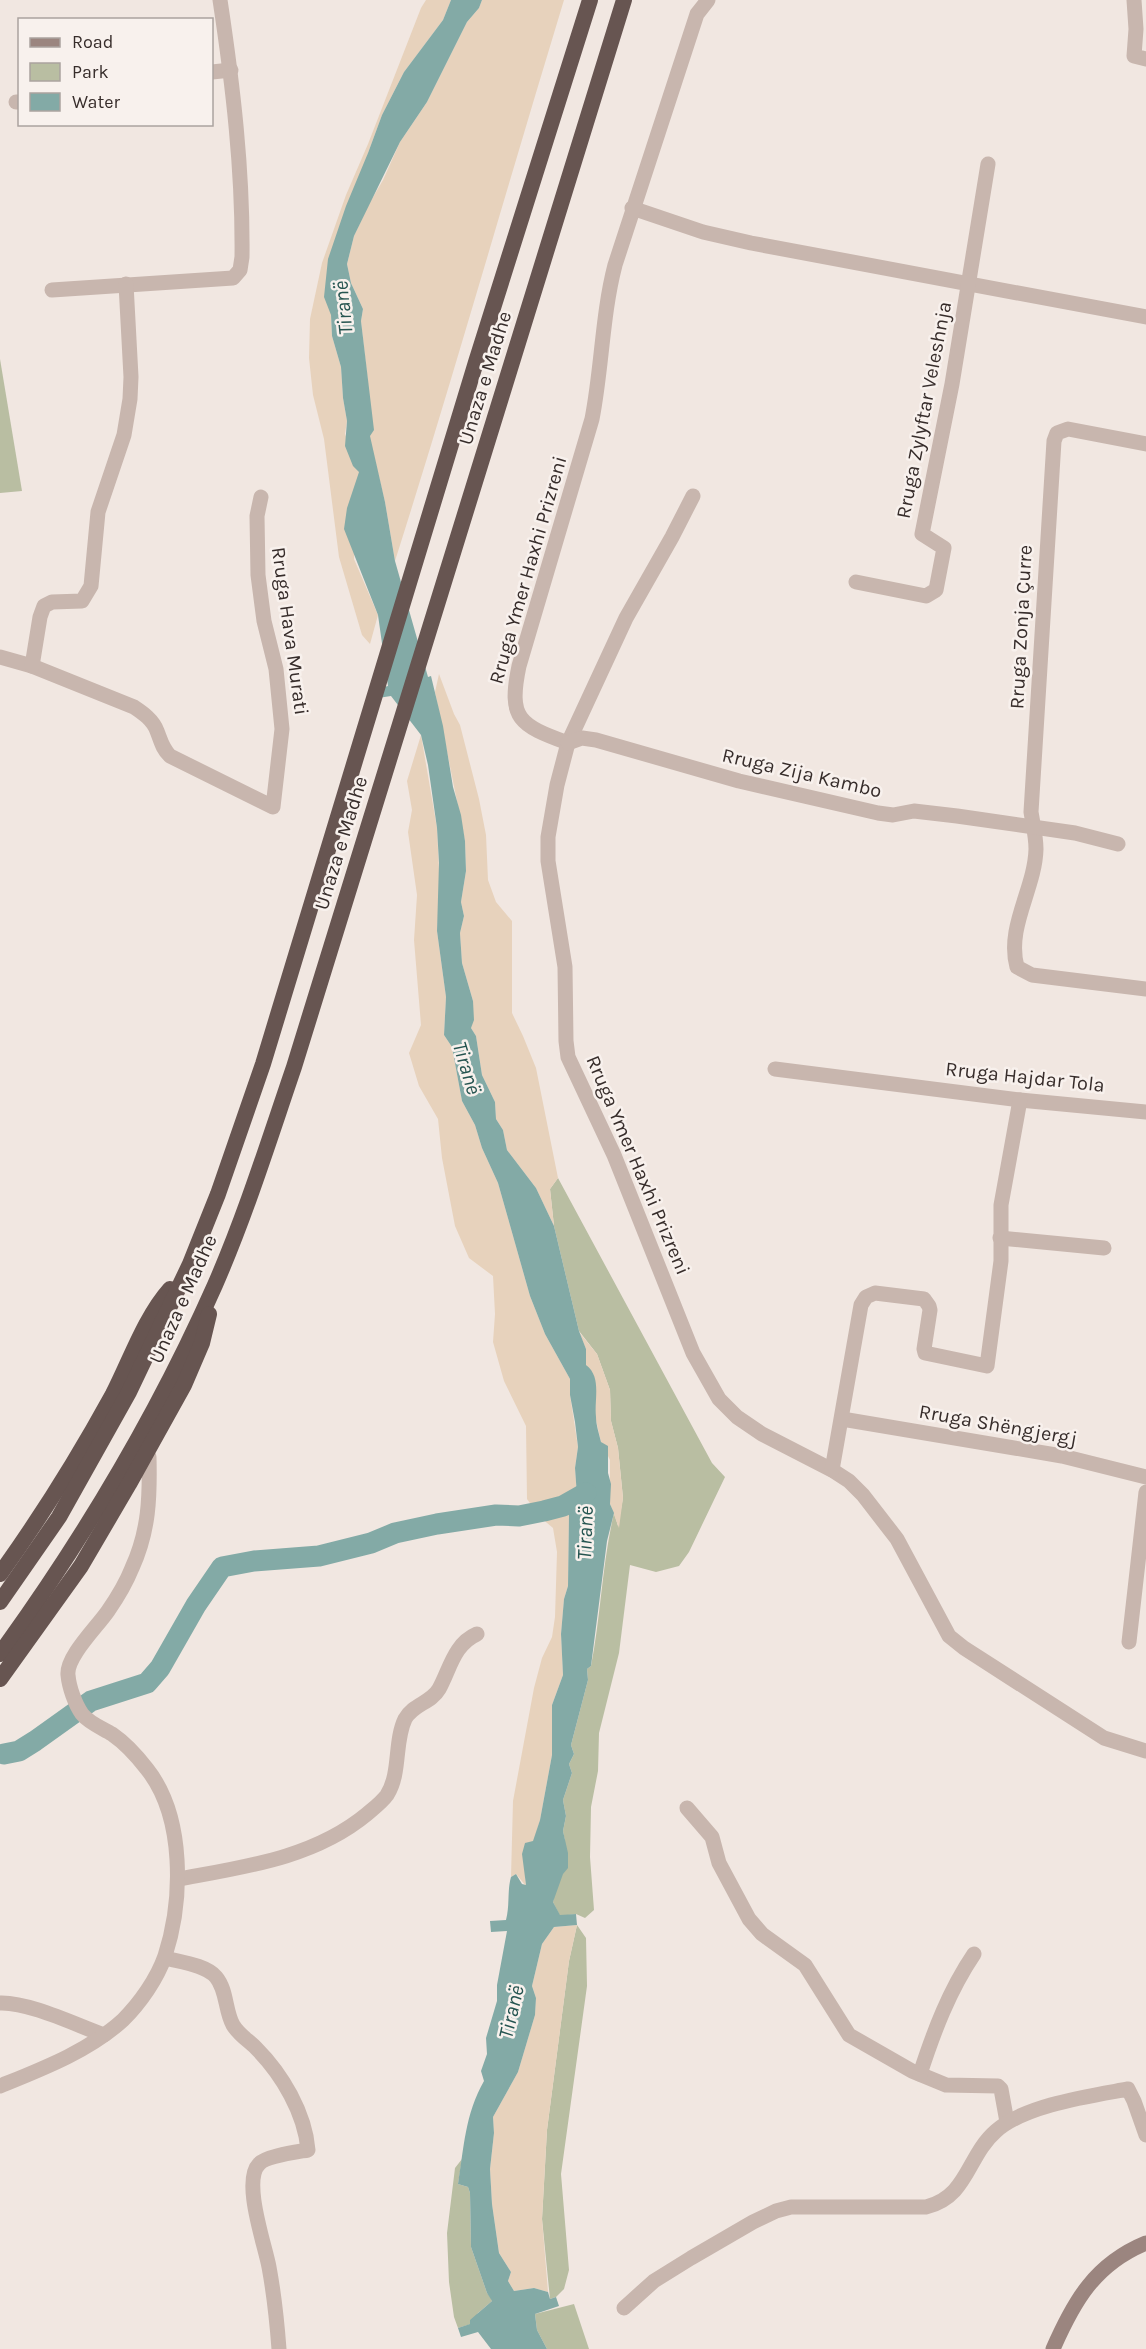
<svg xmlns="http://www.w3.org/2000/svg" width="1146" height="2349" viewBox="0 0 1146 2349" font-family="Karla,sans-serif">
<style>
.green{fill:#b9bea2}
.sand{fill:#e7d2bc}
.water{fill:#83aaa6}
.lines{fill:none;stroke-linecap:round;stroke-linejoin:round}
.canal{stroke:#83aaa6;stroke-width:21}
.minor{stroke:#c8b6ae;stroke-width:15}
.secondary{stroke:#9b857f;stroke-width:15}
.trunk{stroke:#675551;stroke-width:16}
.labels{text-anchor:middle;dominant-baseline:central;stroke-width:5;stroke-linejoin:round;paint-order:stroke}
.street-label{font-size:20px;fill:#372d2b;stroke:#f8f1ed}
.water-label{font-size:21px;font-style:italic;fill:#255450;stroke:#f8f1ed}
</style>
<rect width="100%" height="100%" fill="#f1e7e1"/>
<g class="green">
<polygon points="0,359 22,491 0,493"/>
<path d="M 558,1178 L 712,1463 L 725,1477 L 689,1552 L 679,1566 L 656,1572 L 630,1565 L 619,1653 L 599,1733 L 598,1771 L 591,1807 L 590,1857 L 594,1910 L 585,1918 L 576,1914 L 560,1916 L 553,1902 L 565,1841 L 563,1831 L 566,1816 L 563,1800 L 572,1773 L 569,1764 L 574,1754 L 571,1745 L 588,1680 L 587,1669 L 591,1666 C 601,1615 602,1564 614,1513 L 618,1526 L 623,1498 L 618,1448 L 611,1421 L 610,1390 L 597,1354 L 579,1331 L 554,1226 L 550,1189 Z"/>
<polygon points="577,1925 586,1938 587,1986 561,2174 569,2270 564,2289 556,2297 550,2299 542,2219 547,2130 569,1961"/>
<polygon points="462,2159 458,2184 468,2187 470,2193 471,2247 487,2293 491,2298 492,2301 478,2313 471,2324 458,2328 454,2317 449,2282 447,2233 455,2168"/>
<polygon points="574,2304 589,2349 547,2349 537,2330 535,2314"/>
</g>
<g class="sand">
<polygon points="426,0 451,0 443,20 404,72 382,115 368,153 331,315 332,336 341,367 343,398 347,421 345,434 359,472 354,559 378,615 370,644 362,635 339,557 324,439 313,395 309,358 310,319 322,263 346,195 368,144 421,8"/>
<path d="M 482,0 L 564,0 C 507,187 454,375 395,561 L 385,502 L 369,436 L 368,383 L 361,321 L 363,309 L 351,283 L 347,264 L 354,236 L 369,204 L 383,180 L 400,142 L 427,102 L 467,22 L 479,8 Z"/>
<polygon points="439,674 454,714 460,725 479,799 486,835 488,880 496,902 512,921 512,1013 523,1036 536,1068 558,1178 550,1189 554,1226 536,1188 507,1150 503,1130 496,1119 495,1102 482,1075 476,1036 471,1028 473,1001 462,963 460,933 464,916 461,902 466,871 465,841 435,692"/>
<polygon points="421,735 437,828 440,890 437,931 446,997 444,1035 452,1047 462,1101 475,1125 482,1148 498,1183 530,1296 545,1334 570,1379 570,1395 578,1447 575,1468 577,1496 569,1514 568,1586 564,1599 561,1634 563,1675 552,1705 552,1755 540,1820 525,1871 526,1886 516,1874 511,1877 513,1801 534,1688 542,1658 552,1637 555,1617 557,1552 553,1528 540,1517 527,1499 526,1426 504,1381 493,1342 495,1314 493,1276 469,1258 455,1226 442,1158 438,1119 419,1086 409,1053 421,1025 414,940 417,895 408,832 412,810 407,781"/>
<polygon points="579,1332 597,1354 610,1390 611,1421 618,1448 623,1498 619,1528 610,1504 610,1460 601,1442 595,1416 596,1385 586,1365 586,1349"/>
<polygon points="577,1925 569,1961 547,2130 542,2219 548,2292 534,2288 514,2291 508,2281 511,2272 499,2253 492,2204 490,2169 494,2133 493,2117 518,2072 535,2015 536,1998 532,1986 542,1944 554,1927"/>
</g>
<path class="water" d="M 451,0 L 482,0 L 479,8 L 467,22 L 427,102 L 400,142 L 354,236 L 347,264 L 351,283 L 363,309 L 361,321 L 374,430 L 370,436 L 385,502 L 395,561 L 428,677 L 431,676 L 443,726 L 453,787 L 461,815 L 465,841 L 466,871 L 461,902 L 464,916 L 460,933 L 462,963 L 473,1001 L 474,1020 L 471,1028 L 476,1036 L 482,1075 L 495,1102 L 496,1119 L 503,1130 L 507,1150 L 536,1188 L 554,1226 L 579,1331 L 586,1349 L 586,1365 C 602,1377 594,1399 596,1417 C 596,1425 599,1433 601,1442 L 608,1446 L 608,1473 L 611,1484 L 610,1504 L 614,1513 L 607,1541 L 591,1666 L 587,1669 L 588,1680 L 571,1745 L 574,1754 L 569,1764 L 572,1773 L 563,1800 L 566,1816 L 563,1831 L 568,1853 L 568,1868 L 563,1874 L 553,1902 L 560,1915 L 576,1914 L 577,1925 L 554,1927 L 542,1944 L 532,1986 L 536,1998 L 535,2015 L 518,2072 L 493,2117 L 494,2133 L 490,2169 L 492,2204 L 499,2253 L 511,2272 L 508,2281 L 514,2291 L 534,2288 L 548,2292 L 550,2299 L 556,2297 L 559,2306 L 535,2314 L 537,2330 L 547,2349 L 491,2349 L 478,2332 L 461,2337 L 458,2328 L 470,2324 L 470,2320 L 492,2301 L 487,2293 L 471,2247 L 470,2193 L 468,2187 L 458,2184 C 464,2148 465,2114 484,2081 L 481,2071 L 487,2054 L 486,2038 L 497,2001 L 497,1985 L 507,1931 L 491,1932 L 490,1921 L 506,1920 C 510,1905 507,1891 511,1877 L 516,1874 L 522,1884 L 526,1885 L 522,1854 L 525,1843 L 533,1841 L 540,1820 L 552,1755 L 552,1705 L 563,1675 L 561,1634 L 564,1599 L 568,1586 L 569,1514 L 577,1496 L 575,1468 L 578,1447 L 575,1422 L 570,1395 L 570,1379 L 545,1334 L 530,1296 L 498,1183 L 482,1148 L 475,1125 L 462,1101 L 452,1047 L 444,1035 L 446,997 L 437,931 L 439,863 L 437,828 L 428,765 L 421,735 L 391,696 L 378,698 L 376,689 L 388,686 L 378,615 L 344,529 L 347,508 L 359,472 L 353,466 L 345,446 L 347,421 L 343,398 L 341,367 L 332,336 L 331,315 L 324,297 L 328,259 L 346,206 L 368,153 L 382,115 L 404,72 L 443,20 Z"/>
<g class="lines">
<polyline class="canal" points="4,1754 19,1751 35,1741 91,1701 147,1683 160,1668 196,1605 222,1567 254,1561 319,1556 371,1543 395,1533 437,1524 496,1515 519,1516 544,1511 563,1506 586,1493"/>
<g class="minor">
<polyline points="1134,0 1136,29 1134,56 1146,59"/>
<polyline points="212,72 231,70"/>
<polyline points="16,102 20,102"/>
<polyline points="632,208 703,232 751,243 1146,317"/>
<path d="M 52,290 L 233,278 L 240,270 L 242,257 C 243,171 233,86 220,0"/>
<path d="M 1146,444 L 1068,429 L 1057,433 L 1054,441 L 1031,812 C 1033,824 1036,837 1036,849 C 1035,889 1006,927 1017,967 L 1032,975 L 1146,989"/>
<polyline points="693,496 672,537 626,618 568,743 557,785 548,837 548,861 565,967 566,1041 568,1057 614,1155 693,1353 719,1399 737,1417 762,1434 832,1470 849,1481 863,1495 897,1539 949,1636 964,1648 1104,1738 1146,1751"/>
<polyline points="856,582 926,596 936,590 944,548 922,534 952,384 988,164"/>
<path d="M 0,657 L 32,666 L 134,707 C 143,713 153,720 157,731 C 161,741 162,748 170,756 L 273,807 L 282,729 L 276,669 L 264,621 L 258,575 L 257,516 L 261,497"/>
<polyline points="32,666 40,617 44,606 52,602 82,601 91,586 98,512 124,435 130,399 131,377 126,284"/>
<path d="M 568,743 C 519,725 508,719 519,666 L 592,419 C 602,368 602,315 615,265 L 697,14 L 708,0"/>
<polyline points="568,743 582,738 596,740 739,781 878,813 893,815 914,811 957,816 1075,833 1118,844"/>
<polyline points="775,1069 1020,1100 1146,1112"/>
<polyline points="1000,1238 1104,1248"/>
<polyline points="842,1419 1062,1456 1146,1477"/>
<polyline points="832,1470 861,1305 866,1297 875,1293 924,1299 929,1306 930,1310 924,1349 925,1353 987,1366 1001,1261 1001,1205 1020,1100"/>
<polyline points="1129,1642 1146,1492"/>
<polyline points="687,1808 712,1837 719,1863 749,1919 762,1934 805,1965 849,2035 912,2071 946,2085 998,2086 1001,2089 1007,2122"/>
<path d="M 179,1879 C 244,1867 314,1858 367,1814 C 374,1808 382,1802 387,1795 C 401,1773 394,1742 405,1719 C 413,1704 431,1703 439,1689 C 450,1669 454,1644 477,1634"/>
<path d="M 165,1958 C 180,1962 206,1965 216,1977 C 227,1990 225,2011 233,2025 C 239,2035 248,2040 256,2048 C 282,2074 305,2113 308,2150 C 297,2152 266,2156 259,2164 C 242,2181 265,2245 269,2267 C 274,2294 277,2322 279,2349"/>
<path d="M 0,2003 C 29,2002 76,2025 104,2035"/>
<path d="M 920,2074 C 934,2031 949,1991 974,1954"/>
<path d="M 0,2086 C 42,2069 89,2051 123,2020 C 140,2003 157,1979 165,1956 C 183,1900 185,1817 147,1769 C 137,1756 125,1743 112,1734 C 102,1728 89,1723 82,1714 C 75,1704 69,1687 68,1675 C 66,1657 97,1627 108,1611 C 117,1598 126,1583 132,1568 C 149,1531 150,1497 149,1457"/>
<path d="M 624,2308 L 654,2281 L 691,2258 L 753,2222 L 776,2211 L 791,2207 L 926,2207 C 968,2197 967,2156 996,2131 C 1025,2105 1090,2096 1128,2089 L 1134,2101 L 1146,2135"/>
</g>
<path class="secondary" d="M 1053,2349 C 1074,2301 1095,2264 1146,2243"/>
<g class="trunk">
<path d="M 0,1574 C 41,1517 79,1456 113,1394 C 130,1361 145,1317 170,1289"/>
<polyline points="0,1602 59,1517 129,1392 190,1264 218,1194 263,1064 476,362 590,0"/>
<path d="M 0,1654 C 84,1538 157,1416 215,1285 C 246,1214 269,1140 294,1067 L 624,0"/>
<polyline points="0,1679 81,1566 129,1484 184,1385 202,1343 209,1314"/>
</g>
</g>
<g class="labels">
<g class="street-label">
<text transform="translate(485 378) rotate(-73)">Unaza e Madhe</text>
<text transform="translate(924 410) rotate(-79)">Rruga Zylyftar Veleshnja</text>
<text transform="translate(528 570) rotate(-74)">Rruga Ymer Haxhi Prizreni</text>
<text transform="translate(1021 627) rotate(-87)">Rruga Zonja Çurre</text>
<text transform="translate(290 631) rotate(82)">Rruga Hava Murati</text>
<text transform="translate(802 773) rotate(13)">Rruga Zija Kambo</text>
<text transform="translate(341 843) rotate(-73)">Unaza e Madhe</text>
<text transform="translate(1025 1077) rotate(6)">Rruga Hajdar Tola</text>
<text transform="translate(638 1165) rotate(67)">Rruga Ymer Haxhi Prizreni</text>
<text transform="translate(183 1299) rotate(-66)">Unaza e Madhe</text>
<text transform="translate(998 1425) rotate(10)">Rruga Shëngjergj</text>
</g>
<g class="water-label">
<text transform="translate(343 308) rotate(-96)">Tiranë</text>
<text transform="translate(467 1068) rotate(73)">Tiranë</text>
<text transform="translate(585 1533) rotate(-88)">Tiranë</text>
<text transform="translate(511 2012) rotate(-77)">Tiranë</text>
</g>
</g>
<rect x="18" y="18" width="195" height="108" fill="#f8f1ed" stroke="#aba39f" stroke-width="1.5"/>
<rect x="30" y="38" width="30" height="9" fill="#9b857f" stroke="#aba39f" stroke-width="1.5"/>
<text x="72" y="48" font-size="18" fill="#372d2b">Road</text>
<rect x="30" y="63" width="30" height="18" fill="#b9bea2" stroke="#aba39f" stroke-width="1.5"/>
<text x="72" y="78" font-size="18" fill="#372d2b">Park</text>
<rect x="30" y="93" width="30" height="18" fill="#83aaa6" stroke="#aba39f" stroke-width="1.5"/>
<text x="72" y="108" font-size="18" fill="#372d2b">Water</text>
</svg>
